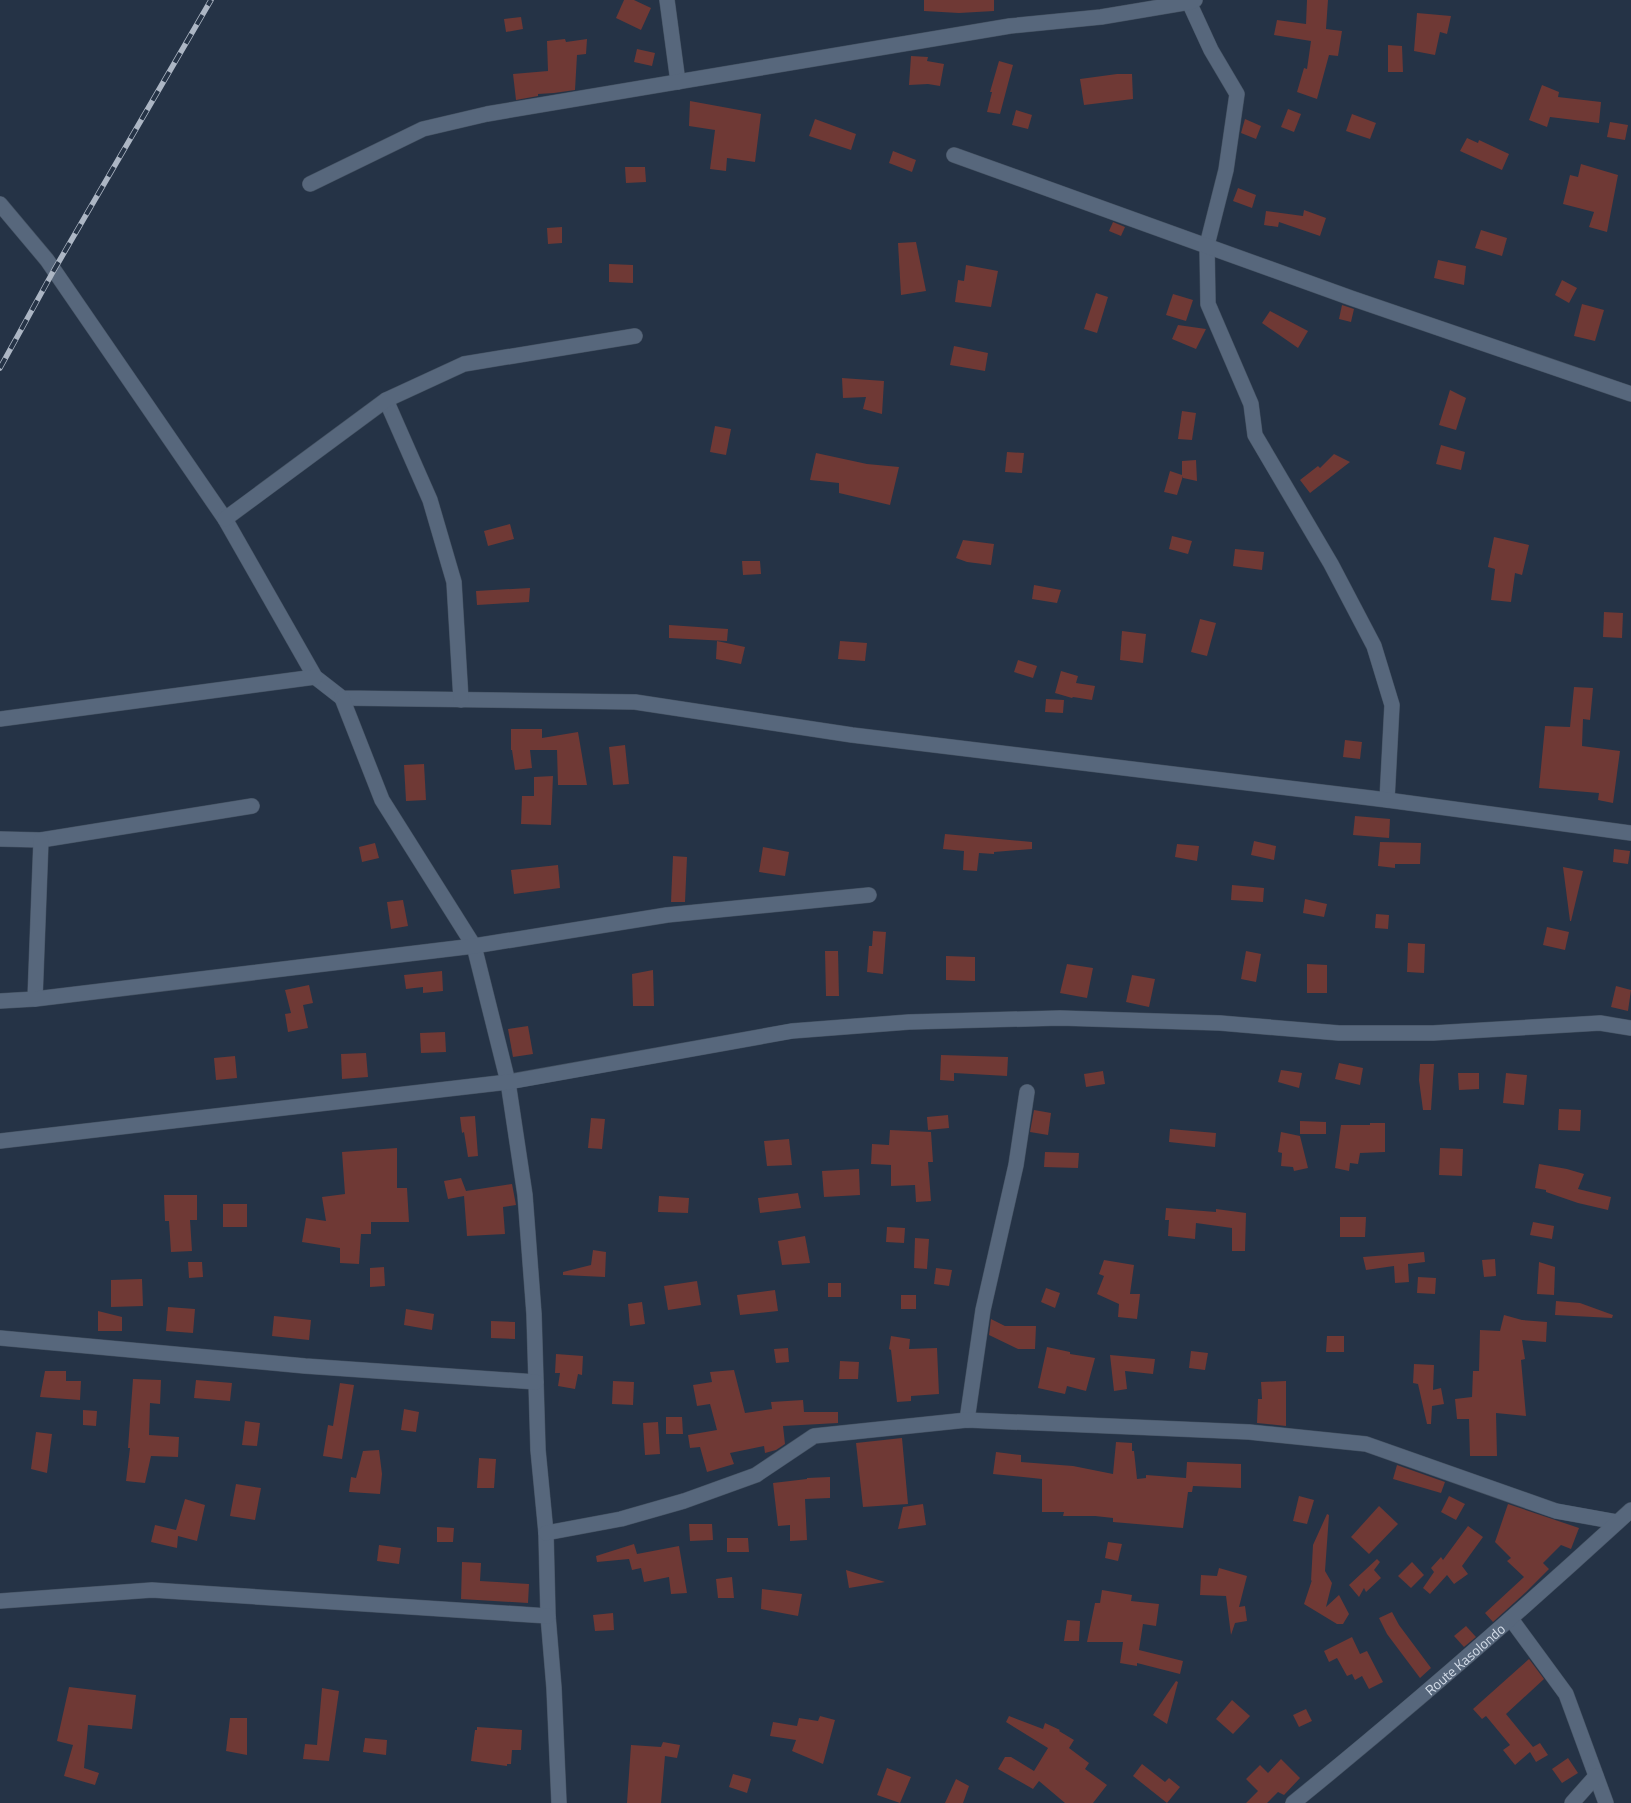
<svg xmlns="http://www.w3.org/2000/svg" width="1631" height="1803" viewBox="0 0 1631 1803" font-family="'Titillium Web',sans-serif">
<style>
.building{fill:#6f3935}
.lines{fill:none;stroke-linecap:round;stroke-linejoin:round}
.minor-casing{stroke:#445161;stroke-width:16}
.minor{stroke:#57677c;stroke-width:15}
.rail-casing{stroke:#acb6c4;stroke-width:5.5}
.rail{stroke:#253346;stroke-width:4;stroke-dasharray:11;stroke-linecap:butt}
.labels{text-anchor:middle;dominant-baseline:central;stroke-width:5;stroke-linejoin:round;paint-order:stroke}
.street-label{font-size:14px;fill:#d3dce8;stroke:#253346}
</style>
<rect width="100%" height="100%" fill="#253346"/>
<g class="building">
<polygon points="624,0 634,0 651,8 641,30 616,18"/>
<polygon points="924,0 994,0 994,11 959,13 924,11"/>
<polygon points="1307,0 1328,0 1326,29 1342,31 1338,56 1329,55 1317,99 1297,92 1304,68 1307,69 1311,41 1274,35 1277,20 1306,24"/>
<polygon points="1417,13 1451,16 1447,34 1440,32 1435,55 1414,51"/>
<polygon points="521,17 523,29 506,32 504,19"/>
<polygon points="565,39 566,42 587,39 586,54 577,55 575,90 554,93 538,94 538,96 516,100 513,74 548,71 547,41"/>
<polygon points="1388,45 1402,46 1403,72 1388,72"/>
<polygon points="637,49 655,53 652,66 634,62"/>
<polygon points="911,56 928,57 927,61 944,64 940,86 928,84 909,85"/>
<polygon points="999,61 1013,65 1000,114 987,112 992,92 990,92"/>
<polygon points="1117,74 1132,74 1133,99 1084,105 1080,79"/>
<polygon points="1542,85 1559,92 1558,97 1601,102 1599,123 1550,117 1547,127 1529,120"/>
<polygon points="690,101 761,114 755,162 727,158 726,171 710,169 715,130 689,126"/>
<polygon points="1288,109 1301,114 1294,132 1281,127"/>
<polygon points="1016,110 1032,115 1028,129 1012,125"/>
<polygon points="1352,114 1376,123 1370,139 1346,131"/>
<polygon points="815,119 856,134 851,150 809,136"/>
<polygon points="1245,119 1261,126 1256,139 1241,133"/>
<polygon points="1610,122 1628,125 1625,140 1607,137"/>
<polygon points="1467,138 1478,143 1479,140 1509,154 1502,170 1460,151"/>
<polygon points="893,151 916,160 912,172 889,163"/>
<polygon points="1581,164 1618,175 1607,232 1589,227 1594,212 1563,204 1570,175 1578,177"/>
<polygon points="625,167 645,167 646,182 626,183"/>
<polygon points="1238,188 1256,195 1252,208 1233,201"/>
<polygon points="1304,210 1326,218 1320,236 1279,222 1278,227 1264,225 1266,211 1303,216"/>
<polygon points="1113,222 1125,227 1121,236 1109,231"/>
<polygon points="562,227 562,243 548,244 547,228"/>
<polygon points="1481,230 1507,238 1502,256 1475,248"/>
<polygon points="916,242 926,291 901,295 898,243"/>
<polygon points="1438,260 1466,266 1464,285 1434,278"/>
<polygon points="609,264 633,265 633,283 609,282"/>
<polygon points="966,265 998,271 991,307 955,302 958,280 964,281"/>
<polygon points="1562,280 1577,288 1569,303 1555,295"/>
<polygon points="1096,293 1108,297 1097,333 1084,329"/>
<polygon points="1173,294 1193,300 1186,321 1166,315"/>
<polygon points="1582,304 1604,310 1595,341 1574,336"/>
<polygon points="1342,305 1354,309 1351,322 1339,319"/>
<polygon points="1270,311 1308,331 1298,348 1262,323"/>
<polygon points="1178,325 1206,329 1196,349 1172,339"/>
<polygon points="954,346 988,353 985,371 950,365"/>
<polygon points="842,378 884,381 882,414 863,409 866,397 843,398"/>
<polygon points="1450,390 1466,398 1456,430 1439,425"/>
<polygon points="1182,411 1196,413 1192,440 1178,439"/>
<polygon points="715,426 731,429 726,455 710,452"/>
<polygon points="1441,445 1465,452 1461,470 1436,464"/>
<polygon points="1007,452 1024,453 1022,473 1005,472"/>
<polygon points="816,453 867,464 899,467 890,505 839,493 839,483 810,480"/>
<polygon points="1334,454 1350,462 1310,493 1300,480 1318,466 1320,468"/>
<polygon points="1196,460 1197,481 1183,478 1183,476 1177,495 1164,492 1170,471 1182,475 1182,461"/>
<polygon points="510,524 514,539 488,546 484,531"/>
<polygon points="1172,536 1192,541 1188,554 1169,549"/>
<polygon points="1494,537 1529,545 1522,575 1515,573 1511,602 1491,600 1495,569 1488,567"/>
<polygon points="963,540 994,544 991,565 967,562 956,558"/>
<polygon points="1235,549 1264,552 1262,570 1233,566"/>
<polygon points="742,561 760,561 761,574 743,575"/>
<polygon points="1034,585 1061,590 1057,603 1032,599"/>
<polygon points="530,588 529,602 477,605 476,591"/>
<polygon points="1604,612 1623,613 1622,638 1603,637"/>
<polygon points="1200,619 1216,623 1207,656 1191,652"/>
<polygon points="669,625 728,629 727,641 669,638"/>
<polygon points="1122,631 1146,634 1143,663 1120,660"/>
<polygon points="717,641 745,647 741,664 716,659"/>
<polygon points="840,641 867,643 865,661 838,659"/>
<polygon points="1018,660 1037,666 1033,678 1014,672"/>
<polygon points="1061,671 1078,676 1076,683 1095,686 1092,700 1073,697 1072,698 1055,693"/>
<polygon points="1574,687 1593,688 1590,720 1583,719 1582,746 1620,751 1613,803 1598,800 1599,793 1539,788 1545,726 1570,727"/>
<polygon points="1046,699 1064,700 1063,713 1045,712"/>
<polygon points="511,729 542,729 542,738 578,732 587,785 558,785 557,750 530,750 532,768 515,770 512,750 511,750"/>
<polygon points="1345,740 1362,742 1360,759 1343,757"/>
<polygon points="625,745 629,784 613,785 609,747"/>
<polygon points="424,764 426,800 406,801 404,765"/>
<polygon points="553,776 551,825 521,824 522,796 534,796 534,777"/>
<polygon points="1355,816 1390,819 1389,838 1353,835"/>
<polygon points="945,834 1032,842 1032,849 994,852 994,854 979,853 977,871 963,870 964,851 943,849"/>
<polygon points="1254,841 1276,846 1274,860 1251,855"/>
<polygon points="1380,842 1421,843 1420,864 1395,864 1395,868 1378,866"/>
<polygon points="375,843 379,858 362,862 359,847"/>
<polygon points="1177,844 1199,846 1197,861 1175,857"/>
<polygon points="763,847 789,852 785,876 759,872"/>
<polygon points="1614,849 1630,851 1628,864 1613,862"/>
<polygon points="673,856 687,857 685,902 671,902"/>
<polygon points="558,865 560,888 514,894 511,870"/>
<polygon points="1563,867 1583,871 1571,921 1570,921"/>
<polygon points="1232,885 1264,888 1263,902 1231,900"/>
<polygon points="1305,899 1327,904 1324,917 1303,913"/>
<polygon points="403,900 408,926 391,929 387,902"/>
<polygon points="1376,914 1389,915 1388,929 1375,928"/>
<polygon points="1547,927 1569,932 1565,950 1543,945"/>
<polygon points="873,931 886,932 883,974 867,972 869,946 872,946"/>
<polygon points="1408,943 1425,944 1424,973 1407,972"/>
<polygon points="825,951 838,951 839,996 826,996"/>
<polygon points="1246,951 1261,954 1256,982 1241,979"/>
<polygon points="946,956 975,957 975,981 946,980"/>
<polygon points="1067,964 1093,968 1087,998 1060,993"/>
<polygon points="1307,964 1327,965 1327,993 1307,993"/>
<polygon points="653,970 654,1006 633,1006 632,974"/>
<polygon points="442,971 443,991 423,993 423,987 406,989 404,975"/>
<polygon points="1132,975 1155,979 1149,1007 1126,1002"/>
<polygon points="309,985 313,1003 303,1005 308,1028 288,1032 285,1014 291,1013 285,990"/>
<polygon points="1616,986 1631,990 1628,1011 1611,1007"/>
<polygon points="528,1026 533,1054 513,1057 508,1029"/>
<polygon points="445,1032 446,1052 421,1053 420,1033"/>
<polygon points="366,1053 368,1077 342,1079 341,1054"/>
<polygon points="941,1055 1008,1057 1007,1076 954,1073 954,1081 940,1080"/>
<polygon points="235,1056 237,1078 216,1080 214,1058"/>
<polygon points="1339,1063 1363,1068 1360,1085 1335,1079"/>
<polygon points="1420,1064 1434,1064 1431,1110 1423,1110 1419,1080"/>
<polygon points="1281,1070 1302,1073 1299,1088 1278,1082"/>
<polygon points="1103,1071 1105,1084 1086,1087 1084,1074"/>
<polygon points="1458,1073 1479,1073 1479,1089 1459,1090"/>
<polygon points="1506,1073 1527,1075 1524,1105 1503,1103"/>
<polygon points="1559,1109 1581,1110 1580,1131 1558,1130"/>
<polygon points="1034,1110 1051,1113 1048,1135 1030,1132"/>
<polygon points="948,1115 949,1128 928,1130 927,1117"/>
<polygon points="475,1116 478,1156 468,1157 464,1132 462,1133 460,1117"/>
<polygon points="591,1118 605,1119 602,1149 588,1148"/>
<polygon points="1300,1121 1326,1122 1326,1134 1300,1134"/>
<polygon points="1370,1123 1385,1123 1385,1152 1360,1153 1358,1164 1350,1163 1349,1171 1335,1168 1341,1125 1370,1125"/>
<polygon points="1170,1129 1216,1133 1215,1147 1169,1142"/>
<polygon points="890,1130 931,1132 933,1162 928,1162 931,1201 916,1202 915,1185 891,1186 891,1165 871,1164 872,1144 889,1145"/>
<polygon points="1281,1132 1300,1136 1308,1168 1294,1171 1293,1167 1281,1166 1282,1153 1278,1152"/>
<polygon points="789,1139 792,1165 767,1166 764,1141"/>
<polygon points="397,1148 397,1188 407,1188 409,1222 371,1222 371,1234 361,1234 359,1264 340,1263 340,1248 302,1242 306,1218 326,1221 322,1197 345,1194 342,1152"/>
<polygon points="1440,1148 1463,1149 1462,1176 1439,1175"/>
<polygon points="1045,1152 1079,1153 1078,1168 1044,1167"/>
<polygon points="1539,1164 1567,1169 1584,1174 1578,1189 1611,1197 1608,1210 1578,1203 1546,1192 1546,1190 1535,1188"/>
<polygon points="859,1169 860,1195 824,1197 822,1171"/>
<polygon points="461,1178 466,1191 512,1184 516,1205 503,1207 505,1234 467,1236 464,1196 448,1199 444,1181"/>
<polygon points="798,1193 801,1208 760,1213 758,1198"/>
<polygon points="164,1195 197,1195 197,1220 190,1220 192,1251 171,1252 169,1221 165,1221"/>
<polygon points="659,1196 689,1198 688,1213 658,1212"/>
<rect x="223" y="1204" width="24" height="23"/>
<polygon points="1166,1208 1216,1212 1216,1209 1246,1213 1245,1251 1232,1251 1232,1228 1196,1223 1195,1239 1168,1236 1169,1220 1165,1220"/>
<polygon points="1340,1217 1366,1217 1365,1237 1340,1237"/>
<polygon points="1533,1222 1554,1226 1552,1239 1530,1235"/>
<polygon points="887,1227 905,1228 904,1243 886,1242"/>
<polygon points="805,1236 810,1263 782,1265 778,1241"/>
<polygon points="915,1238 929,1239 927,1269 914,1268"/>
<polygon points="593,1250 606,1252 605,1277 563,1275 563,1272 591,1265"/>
<polygon points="1424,1252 1425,1262 1408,1264 1409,1282 1395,1283 1394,1266 1366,1270 1363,1257"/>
<polygon points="1495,1259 1496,1276 1484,1277 1482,1260"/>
<polygon points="1104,1260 1134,1265 1130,1294 1140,1294 1137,1319 1118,1317 1119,1304 1097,1294 1104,1276 1099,1274"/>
<polygon points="188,1262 202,1262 203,1277 189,1278"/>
<polygon points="1539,1262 1555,1267 1554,1295 1537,1294"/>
<polygon points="384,1267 385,1286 370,1287 370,1268"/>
<polygon points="936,1268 952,1270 949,1286 934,1284"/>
<polygon points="1418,1277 1436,1278 1435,1294 1417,1293"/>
<polygon points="142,1279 143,1306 111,1307 111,1280"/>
<polygon points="697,1281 701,1305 668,1310 664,1286"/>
<rect x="828" y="1283" width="13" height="14"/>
<polygon points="1046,1288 1060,1293 1055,1308 1041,1302"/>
<polygon points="775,1290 778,1311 740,1315 737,1295"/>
<rect x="901" y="1295" width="15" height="14"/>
<polygon points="1556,1301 1580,1303 1613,1315 1612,1318 1555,1315"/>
<polygon points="642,1302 645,1324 630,1326 628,1304"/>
<polygon points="168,1307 195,1309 193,1333 166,1331"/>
<polygon points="406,1309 434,1314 432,1330 404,1325"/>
<polygon points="98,1311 122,1317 122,1331 98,1331"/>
<polygon points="1504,1315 1522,1320 1547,1322 1546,1342 1522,1340 1525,1359 1521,1360 1526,1416 1496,1413 1497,1456 1470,1456 1469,1419 1457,1419 1455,1399 1472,1397 1473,1371 1479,1371 1480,1330 1500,1331"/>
<polygon points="274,1316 311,1320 309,1340 272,1336"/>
<polygon points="991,1319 1005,1326 1036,1326 1035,1349 1018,1349 989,1335"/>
<polygon points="491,1321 515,1322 515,1339 491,1338"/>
<polygon points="891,1336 910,1339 909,1349 937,1348 939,1394 911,1396 911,1401 897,1402 891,1350 889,1349"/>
<polygon points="1327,1336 1344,1336 1344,1352 1326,1352"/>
<polygon points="1047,1347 1070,1352 1070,1354 1095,1358 1086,1391 1067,1386 1065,1394 1038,1388"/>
<polygon points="788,1348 789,1362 776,1363 774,1349"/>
<polygon points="1191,1351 1208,1353 1205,1370 1189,1368"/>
<polygon points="556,1354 583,1356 582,1375 578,1374 575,1389 558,1386 560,1373 555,1373"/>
<polygon points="1110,1355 1155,1359 1153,1374 1125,1371 1127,1389 1114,1391"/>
<polygon points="840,1361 859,1362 858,1379 839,1379"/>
<polygon points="1414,1364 1434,1365 1433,1390 1441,1388 1444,1404 1432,1406 1431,1424 1427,1424 1418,1384 1413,1383"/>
<polygon points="734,1370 745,1413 772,1409 771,1402 803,1400 804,1412 838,1412 838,1423 783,1426 785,1444 776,1450 765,1453 764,1446 730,1453 734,1464 707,1472 700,1447 690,1448 688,1435 717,1430 710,1404 697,1406 693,1385 712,1382 710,1372"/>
<polygon points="45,1371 66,1371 66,1381 81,1381 80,1400 40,1397"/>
<polygon points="133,1379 161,1380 160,1404 150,1403 149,1435 179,1437 178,1457 151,1456 145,1483 126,1481 130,1448 128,1448"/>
<polygon points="196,1380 232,1383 230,1401 194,1398"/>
<polygon points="613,1381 634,1382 633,1405 612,1404"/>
<polygon points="1286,1381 1286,1426 1257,1423 1258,1399 1262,1399 1261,1382"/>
<polygon points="340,1383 354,1385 342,1459 323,1456 328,1425 333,1426"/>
<polygon points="404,1409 419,1412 416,1432 401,1430"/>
<polygon points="83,1410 97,1411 96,1426 83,1425"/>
<polygon points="666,1417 682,1417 683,1434 666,1434"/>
<polygon points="245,1421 260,1423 257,1446 242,1445"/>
<polygon points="658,1422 660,1454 645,1455 643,1423"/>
<polygon points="36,1432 52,1434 47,1473 31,1469"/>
<polygon points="902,1438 908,1504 863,1507 856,1443"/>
<polygon points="1116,1442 1132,1443 1132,1451 1134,1451 1137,1479 1146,1478 1146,1475 1186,1478 1187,1462 1241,1464 1241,1488 1193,1486 1192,1492 1188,1492 1183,1528 1113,1522 1113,1518 1095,1516 1063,1516 1064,1512 1042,1512 1042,1479 993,1474 996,1452 1021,1455 1021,1462 1073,1466 1113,1474"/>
<polygon points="379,1450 382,1474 380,1494 349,1492 351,1477 356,1478 363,1451"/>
<polygon points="479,1458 496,1459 494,1488 477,1488"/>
<polygon points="1397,1465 1445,1482 1441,1493 1393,1479"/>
<polygon points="830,1477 830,1498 805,1499 807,1540 790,1541 790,1525 778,1526 773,1483 807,1479 807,1478"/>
<polygon points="236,1484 261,1488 255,1520 230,1516"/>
<polygon points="1299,1496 1314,1500 1307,1524 1293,1521"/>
<polygon points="1449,1496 1465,1504 1456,1520 1441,1512"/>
<polygon points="185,1499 205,1505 197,1541 178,1536 177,1548 151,1542 155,1525 176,1530"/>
<polygon points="923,1504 926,1525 898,1529 903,1507"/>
<polygon points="1508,1504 1579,1528 1571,1549 1561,1545 1543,1563 1549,1569 1526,1592 1493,1622 1485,1613 1524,1577 1507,1561 1511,1558 1495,1542"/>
<polygon points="1379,1506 1398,1524 1369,1554 1351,1537"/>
<polygon points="1327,1514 1329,1515 1325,1571 1332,1583 1326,1607 1339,1595 1349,1614 1343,1624 1337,1624 1304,1604 1312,1580 1311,1581 1313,1545"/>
<polygon points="689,1524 712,1524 713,1540 690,1541"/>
<polygon points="1468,1526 1483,1537 1462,1566 1468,1574 1454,1584 1447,1575 1430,1594 1423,1588 1434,1572 1431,1568 1441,1557 1443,1560"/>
<polygon points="437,1527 454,1528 453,1542 437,1542"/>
<polygon points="727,1538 748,1538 749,1552 727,1552"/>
<polygon points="1108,1542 1122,1544 1118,1561 1105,1558"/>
<polygon points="634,1544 637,1554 679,1546 687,1593 671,1594 669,1577 644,1582 641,1568 632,1570 629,1559 597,1562 596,1556"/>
<polygon points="379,1545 401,1548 399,1564 377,1561"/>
<polygon points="1377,1559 1380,1562 1374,1570 1381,1578 1366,1592 1364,1588 1359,1597 1349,1585"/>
<polygon points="462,1562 481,1563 480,1581 529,1584 528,1603 461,1599"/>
<polygon points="1412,1562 1424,1575 1411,1588 1398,1576"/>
<polygon points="1219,1568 1247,1576 1239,1607 1245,1606 1247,1621 1235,1623 1231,1635 1226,1596 1200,1595 1201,1575 1217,1576"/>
<polygon points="846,1570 885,1582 849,1588"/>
<polygon points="732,1577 734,1598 718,1598 716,1579"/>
<polygon points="762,1589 802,1594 798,1616 761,1609"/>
<polygon points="1102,1590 1132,1595 1131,1601 1159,1604 1156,1626 1143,1624 1139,1650 1183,1661 1180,1674 1137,1663 1137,1666 1120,1663 1123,1642 1087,1642 1095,1603 1100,1603"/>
<polygon points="1392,1612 1399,1625 1431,1668 1420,1678 1387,1634 1379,1618"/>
<polygon points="613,1613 614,1630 595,1631 593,1615"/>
<polygon points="1067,1620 1080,1621 1079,1641 1064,1641"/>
<polygon points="1466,1626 1476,1637 1464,1647 1454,1636"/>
<polygon points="1352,1637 1360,1654 1367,1651 1383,1682 1369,1689 1362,1676 1355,1680 1352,1674 1347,1676 1337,1658 1329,1662 1324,1651"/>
<polygon points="1529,1659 1544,1679 1506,1714 1533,1747 1540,1743 1548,1755 1536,1762 1530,1752 1515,1765 1503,1750 1510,1745 1486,1716 1482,1719 1473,1709"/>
<polygon points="1176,1681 1178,1682 1167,1724 1153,1715"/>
<polygon points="69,1687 136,1695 132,1729 88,1725 84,1768 99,1773 95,1785 64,1776 73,1745 57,1741"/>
<polygon points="322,1688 339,1691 329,1761 303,1759 305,1744 317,1745"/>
<polygon points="1232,1700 1250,1716 1233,1734 1216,1719"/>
<polygon points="1306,1709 1312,1721 1299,1727 1293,1715"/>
<polygon points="820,1716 835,1720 823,1764 792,1751 796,1740 770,1736 773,1722 797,1726 799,1718 818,1721"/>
<polygon points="1009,1716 1043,1729 1045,1723 1060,1730 1059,1731 1074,1740 1069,1748 1089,1763 1085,1769 1107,1785 1093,1803 1065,1803 1039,1781 1033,1789 998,1769 1005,1757 1011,1757 1034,1771 1048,1748 1006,1722"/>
<polygon points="230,1718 247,1718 247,1755 226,1751"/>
<polygon points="477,1727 522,1730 521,1750 512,1750 511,1764 507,1764 507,1766 471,1761 475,1730 477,1730"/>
<polygon points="365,1738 387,1740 386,1755 363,1752"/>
<polygon points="663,1742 680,1745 677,1758 665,1756 661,1803 627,1803 631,1745 661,1747"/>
<polygon points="1568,1758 1578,1773 1562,1783 1552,1769"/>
<polygon points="1281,1759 1300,1778 1284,1795 1278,1792 1267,1803 1246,1803 1258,1791 1246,1779 1260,1765 1268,1773"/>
<polygon points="1142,1764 1165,1782 1169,1778 1180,1787 1167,1803 1133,1776"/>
<polygon points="887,1768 911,1777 900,1803 877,1795"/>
<polygon points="733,1774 751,1779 747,1793 729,1787"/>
<polygon points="956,1779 969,1786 963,1803 945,1803"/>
</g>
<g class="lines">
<g class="minor-casing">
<g id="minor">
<polyline points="667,0 678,82"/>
<polyline points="1188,0 1211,50 1237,94 1226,170 1207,245 1208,304 1251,404 1255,435 1331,564 1374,646 1392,705 1387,800"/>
<polyline points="954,155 1351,298 1631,394"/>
<polyline points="310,184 423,129 487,114 1010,26 1101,17 1190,2 1195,0"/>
<polyline points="0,204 47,260 225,519 315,677 342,698 635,702 852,735 1387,800 1631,833"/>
<polyline points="386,400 430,500 454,582 461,700"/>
<polyline points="225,519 386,400 464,364 635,336"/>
<polyline points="342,698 382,800 474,946 508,1082 525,1195 534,1314 538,1450 546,1533 548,1616 554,1688 559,1803"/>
<polyline points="0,719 315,677"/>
<polyline points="0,839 41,840 252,806"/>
<polyline points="35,999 41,840"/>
<polyline points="0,1001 35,999 474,946 667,915 869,895"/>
<polyline points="0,1141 508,1082 792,1031 909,1022 1060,1018 1220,1023 1339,1033 1433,1033 1600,1023 1631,1028"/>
<polyline points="0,1338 305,1366 536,1382"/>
<polyline points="967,1420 983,1310 1016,1165 1027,1092"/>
<polyline points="546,1533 621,1519 684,1501 756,1475 814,1436 967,1420 1249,1432 1366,1444 1556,1511 1617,1522"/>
<polyline points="0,1601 152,1590 548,1616"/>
<polyline points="1511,1619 1566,1694 1606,1803"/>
<path id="s1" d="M 1293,1803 C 1409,1709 1521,1611 1631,1510"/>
<polyline points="1572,1803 1596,1776"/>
</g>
</g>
<use href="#minor" class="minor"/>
<g class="rail-casing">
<polyline id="rail" points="0,368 54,270 211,0"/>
</g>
<use href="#rail" class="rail"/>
</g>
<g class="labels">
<g class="street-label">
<text stroke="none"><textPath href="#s1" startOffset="224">Route Kasolondo</textPath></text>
</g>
</g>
</svg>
